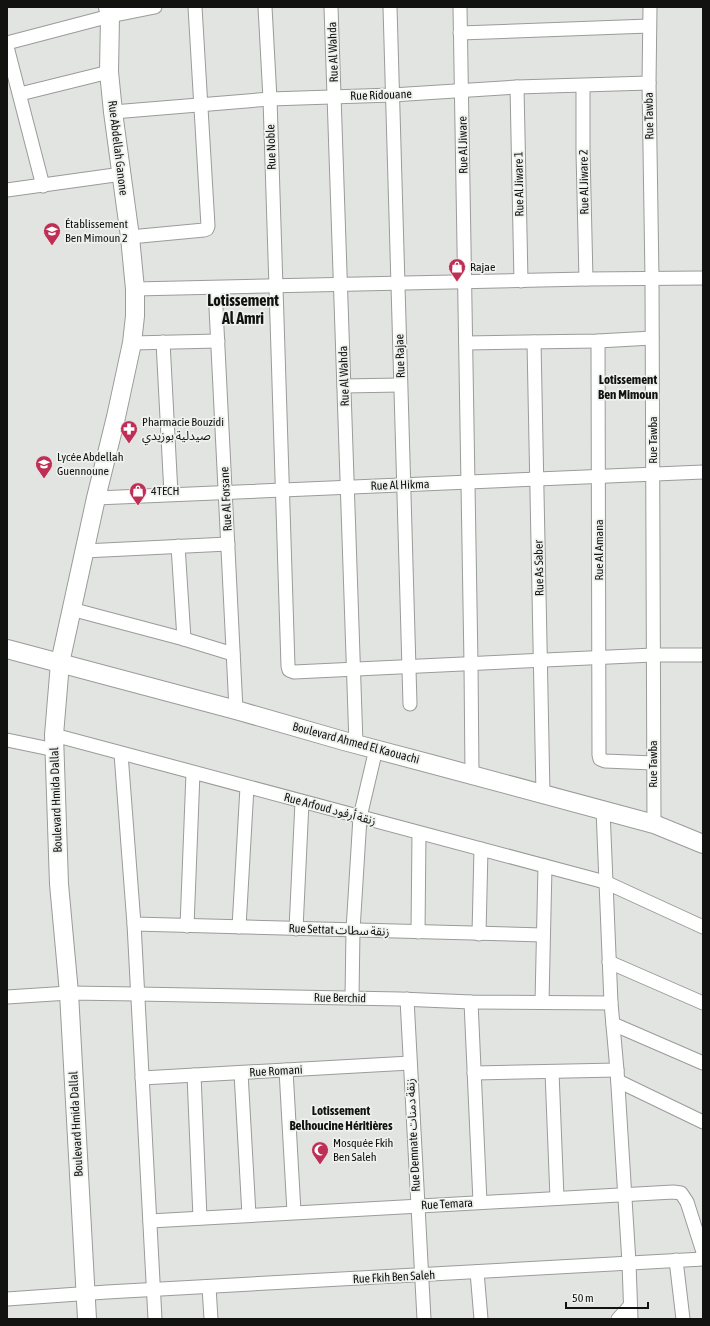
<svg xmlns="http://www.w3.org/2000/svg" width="710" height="1326" viewBox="0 0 710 1326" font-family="'Asap Condensed','Noto Sans Arabic',sans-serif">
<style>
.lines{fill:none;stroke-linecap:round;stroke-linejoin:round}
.street-casing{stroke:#999c98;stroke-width:15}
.secondary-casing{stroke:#999c98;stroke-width:20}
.street{stroke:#fff;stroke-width:13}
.secondary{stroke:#fff;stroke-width:18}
.labels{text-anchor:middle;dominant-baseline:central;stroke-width:3.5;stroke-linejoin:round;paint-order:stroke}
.street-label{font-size:12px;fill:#121311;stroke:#eef1ed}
.poi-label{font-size:12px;fill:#121311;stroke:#eef1ed;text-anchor:start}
.neighbourhood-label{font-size:13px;font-weight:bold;fill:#121311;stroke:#eef1ed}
.district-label{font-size:16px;font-weight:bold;fill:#121311;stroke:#eef1ed}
</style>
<rect width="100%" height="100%" fill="#e1e4e0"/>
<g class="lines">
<g class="street-casing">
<g id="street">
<polyline points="265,7 270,99 288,666 289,670 294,672 653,655 703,655"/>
<polyline points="331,7 356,744"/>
<polyline points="390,7 410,704"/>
<polyline points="460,7 471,664 472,775"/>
<polyline points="650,7 649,83 652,279 654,824"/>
<polyline points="460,33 649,26"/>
<polyline points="7,43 110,16 155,7"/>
<polyline points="7,47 43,186"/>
<polyline points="583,86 583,152 586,279"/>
<polyline points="517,87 521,281"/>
<polyline points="20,94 109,72"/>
<polyline points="113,112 270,99 392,95 517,87 649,83"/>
<polyline points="7,190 122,174"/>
<polyline points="130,237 204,230 207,229 208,226 195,7"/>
<polyline points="215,288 236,710"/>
<polyline points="135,289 586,279 703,278"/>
<polyline points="598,341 599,755 600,759 605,761 653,763"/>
<polyline points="163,342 171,494"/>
<polyline points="534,342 543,794"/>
<polyline points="132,343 218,341"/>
<polyline points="466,343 598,341 652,338"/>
<polyline points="344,386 400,385"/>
<polyline points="96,498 703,472"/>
<polyline points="178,546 184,639"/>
<polyline points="84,551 228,544"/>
<polyline points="71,609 184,639 233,654"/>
<polyline points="54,735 605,882 703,927"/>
<polyline points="7,740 55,750"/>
<polyline points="121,754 134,924 155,1319"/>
<polyline points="603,810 611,1003 617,1070 629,1263 631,1319"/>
<polyline points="134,924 543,935"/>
<polyline points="187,926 193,773"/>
<polyline points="239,927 247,787"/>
<polyline points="296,929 302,802"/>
<polyline points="418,932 419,833"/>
<polyline points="479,934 481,849"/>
<polyline points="609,962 703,1003"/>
<polyline points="7,997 69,993 137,994 400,999 471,1002 611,1003"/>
<polyline points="352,998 353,930 360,817 376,749"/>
<polyline points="407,999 424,1319"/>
<polyline points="471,1002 480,1202"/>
<polyline points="542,1002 545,866"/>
<polyline points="613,1024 703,1063"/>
<polyline points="286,1070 294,1212"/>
<polyline points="552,1072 557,1198"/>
<polyline points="241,1073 249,1215"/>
<polyline points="474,1073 617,1070"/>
<polyline points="194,1075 200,1218"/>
<polyline points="142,1078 410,1063"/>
<polyline points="618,1081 703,1122"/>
<polyline points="150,1221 673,1192 681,1193 687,1202 703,1252"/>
<polyline points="676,1260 683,1319"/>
<polyline points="477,1272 481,1319"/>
<polyline points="209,1287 211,1319"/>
<polyline points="7,1299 107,1292 703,1259"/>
<polyline points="618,1319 630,1306"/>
</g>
</g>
<g class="secondary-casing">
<g id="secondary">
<polyline points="7,649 236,710 344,741 431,764 654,824 703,844"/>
<polyline points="87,1319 69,993 59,884 54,735 60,663 96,498 116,417 132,343 135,316 135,289 130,237 113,112 109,72 110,16 108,7"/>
</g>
</g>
<use href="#street" class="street"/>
<use href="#secondary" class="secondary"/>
</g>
<defs>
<g id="school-pin" transform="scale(0.9)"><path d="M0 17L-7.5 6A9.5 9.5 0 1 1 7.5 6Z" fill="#bf2f55" stroke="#eef1ed"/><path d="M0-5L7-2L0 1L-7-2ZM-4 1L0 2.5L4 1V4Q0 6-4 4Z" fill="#fff"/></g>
<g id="shop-pin" transform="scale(0.9)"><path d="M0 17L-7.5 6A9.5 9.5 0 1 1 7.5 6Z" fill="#bf2f55" stroke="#eef1ed"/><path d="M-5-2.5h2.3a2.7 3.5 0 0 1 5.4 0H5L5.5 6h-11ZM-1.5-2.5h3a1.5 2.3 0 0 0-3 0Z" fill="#fff"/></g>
<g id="pharmacy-pin" transform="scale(0.9)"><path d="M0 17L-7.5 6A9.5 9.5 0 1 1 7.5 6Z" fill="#bf2f55" stroke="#eef1ed"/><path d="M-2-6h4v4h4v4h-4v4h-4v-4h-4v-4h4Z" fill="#fff"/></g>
<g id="mosque-pin" transform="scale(0.9)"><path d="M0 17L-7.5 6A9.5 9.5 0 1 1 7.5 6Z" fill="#bf2f55" stroke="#eef1ed"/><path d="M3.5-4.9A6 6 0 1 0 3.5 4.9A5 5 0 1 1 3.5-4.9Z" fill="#fff"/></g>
</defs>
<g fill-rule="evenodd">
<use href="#school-pin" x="52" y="231"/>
<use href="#shop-pin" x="457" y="267"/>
<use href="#pharmacy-pin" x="129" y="429"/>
<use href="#school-pin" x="44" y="464"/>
<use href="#shop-pin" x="138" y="491"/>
<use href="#mosque-pin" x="320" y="1150"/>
</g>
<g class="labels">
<g class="street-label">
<text transform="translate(333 52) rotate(-92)">Rue Al Wahda</text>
<text transform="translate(381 95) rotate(-2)">Rue Ridouane</text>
<text transform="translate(649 116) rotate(-91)">Rue Tawba</text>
<text transform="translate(463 145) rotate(-91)">Rue Al Jiware</text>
<text transform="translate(271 147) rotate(-92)">Rue Noble</text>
<text transform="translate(118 148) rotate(83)">Rue Abdellah Ganone</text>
<text transform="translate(584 182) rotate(-91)">Rue Al Jiware 2</text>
<text transform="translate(519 184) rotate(-91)">Rue Al Jiware 1</text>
<text transform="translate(400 356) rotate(-92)">Rue Rajae</text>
<text transform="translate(344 376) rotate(-92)">Rue Al Wahda</text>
<text transform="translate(653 440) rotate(-90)">Rue Tawba</text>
<text transform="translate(400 485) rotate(-2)">Rue Al Hikma</text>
<text transform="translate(226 499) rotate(-93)">Rue Al Forsane</text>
<text transform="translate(599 550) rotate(-90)">Rue Al Amana</text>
<text transform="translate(539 568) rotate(-91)">Rue As Saber</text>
<text transform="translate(356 743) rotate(15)">Boulevard Ahmed El Kaouachi</text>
<text transform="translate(653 764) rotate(-90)">Rue Tawba</text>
<text transform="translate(56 800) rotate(-92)">Boulevard Hmida Dallal</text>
<text transform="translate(330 809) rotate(15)">Rue Arfoud زنقة أرفود</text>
<text transform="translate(339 930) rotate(2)">Rue Settat زنقة سطات</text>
<text transform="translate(340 998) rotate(1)">Rue Berchid</text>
<text transform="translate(276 1071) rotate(-3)">Rue Romani</text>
<text transform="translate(76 1124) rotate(-93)">Boulevard Hmida Dallal</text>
<text transform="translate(413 1135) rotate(-93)">Rue Demnate زنقة دمنات</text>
<text transform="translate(447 1204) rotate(-3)">Rue Temara</text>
<text transform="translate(394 1277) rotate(-3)">Rue Fkih Ben Saleh</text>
</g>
<g class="poi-label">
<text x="65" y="224">Établissement<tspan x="65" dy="14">Ben Mimoun 2</tspan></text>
<text x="470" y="267">Rajae</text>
<text x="142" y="422">Pharmacie Bouzidi<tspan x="142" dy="14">صيدلية بوزيدي</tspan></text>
<text x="57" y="457">Lycée Abdellah<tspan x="57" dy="14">Guennoune</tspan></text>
<text x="151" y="491">4TECH</text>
<text x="333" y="1143">Mosquée Fkih<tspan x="333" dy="14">Ben Saleh</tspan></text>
</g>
<g class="neighbourhood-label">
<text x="628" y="379">Lotissement<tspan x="628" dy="15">Ben Mimoun</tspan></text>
<text x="341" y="1110">Lotissement<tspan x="341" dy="15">Belhoucine Héritières</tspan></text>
</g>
<g class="district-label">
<text x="243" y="300">Lotissement<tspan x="243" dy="18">Al Amri</tspan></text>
</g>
</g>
<rect width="710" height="1326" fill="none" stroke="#121311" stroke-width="16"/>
<path d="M566 1302v6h82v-6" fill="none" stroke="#121311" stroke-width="2"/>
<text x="572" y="1302" font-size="12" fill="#121311" stroke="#eef1ed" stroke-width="3" paint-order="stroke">50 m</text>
</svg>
